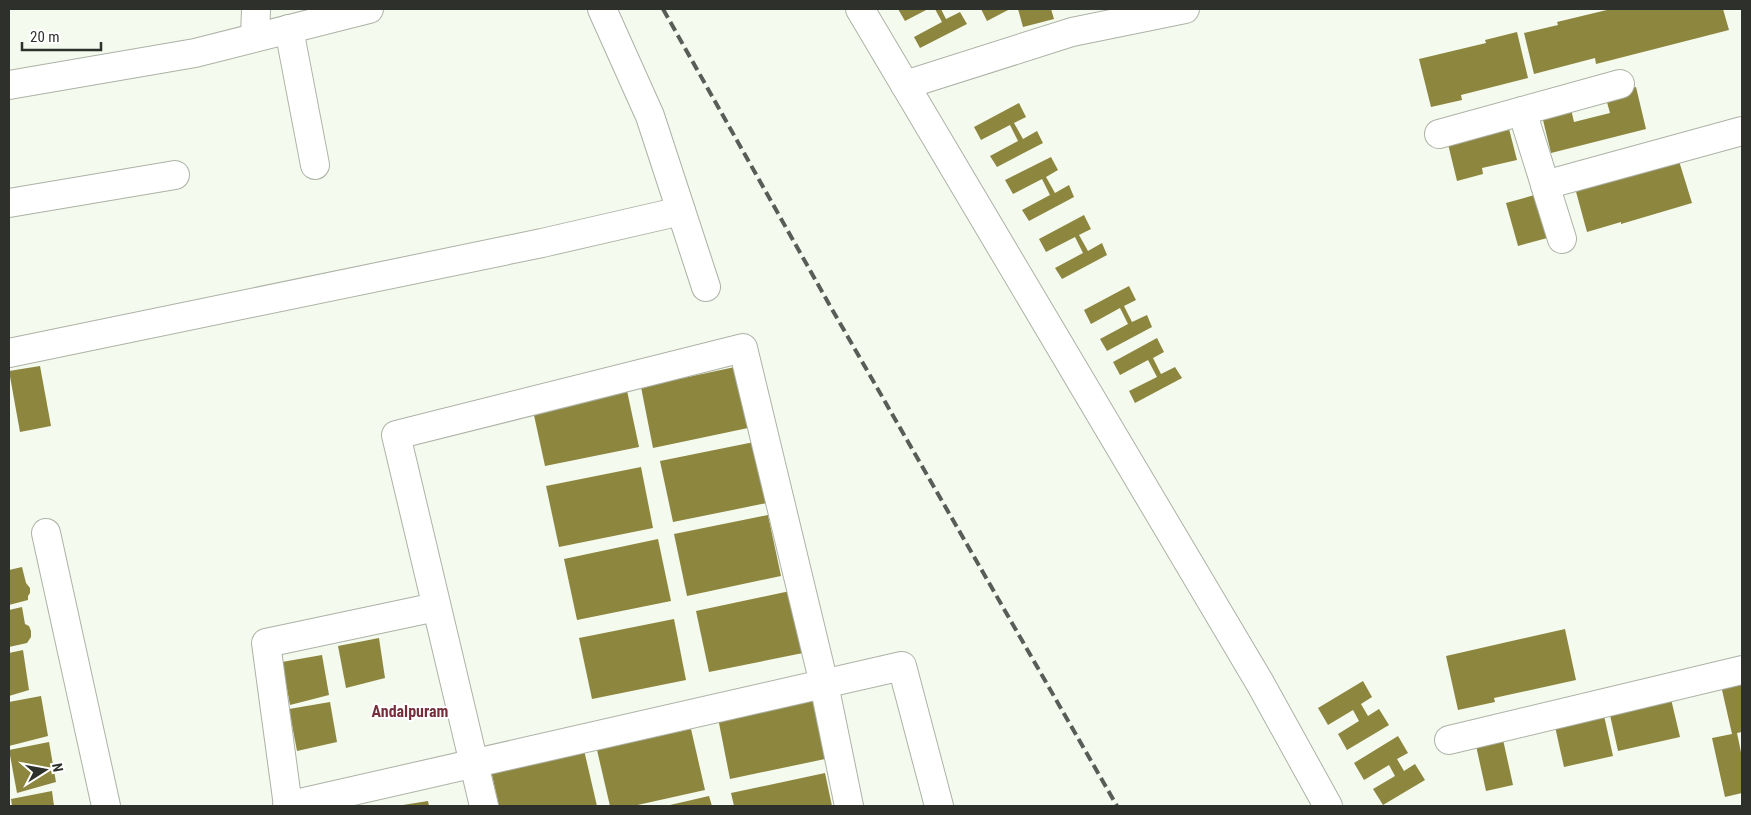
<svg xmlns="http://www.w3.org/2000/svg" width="1751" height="815" viewBox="0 0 1751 815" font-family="'Roboto Condensed',sans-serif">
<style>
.building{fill:#8d863f}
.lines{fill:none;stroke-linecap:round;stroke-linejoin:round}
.minor-casing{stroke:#adb2a6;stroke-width:30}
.minor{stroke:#fff;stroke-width:28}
.rail{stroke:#5a5d57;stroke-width:4;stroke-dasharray:10 5;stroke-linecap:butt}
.labels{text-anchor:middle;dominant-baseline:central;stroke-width:4;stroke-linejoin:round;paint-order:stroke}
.neighbourhood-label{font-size:16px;font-weight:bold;fill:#752e3a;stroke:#fff}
</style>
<rect width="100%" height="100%" fill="#f4faee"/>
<g class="building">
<polygon points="898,9 928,9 905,21"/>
<polygon points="935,9 941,9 946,19 960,12 967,24 920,48 914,37 942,22"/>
<polygon points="981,9 1010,9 987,21"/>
<polygon points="1018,9 1051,9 1054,19 1023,27"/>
<polygon points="1611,9 1723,9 1729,30 1596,64 1595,58 1534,74 1524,33 1558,25 1557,22"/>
<polygon points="1517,32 1528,78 1461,95 1462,100 1431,107 1419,59 1486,43 1485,40"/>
<polygon points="1636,87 1646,129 1551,153 1541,112 1570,105 1574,122 1610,113 1605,95"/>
<polygon points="1019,103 1026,117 1014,123 1023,139 1037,131 1043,143 997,167 990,156 1018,141 1010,125 981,140 974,127"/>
<polygon points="1508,125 1517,160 1482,168 1483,174 1457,181 1447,140"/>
<polygon points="1051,157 1058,170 1046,177 1055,193 1069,185 1074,197 1029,221 1022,210 1050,195 1042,179 1013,194 1005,180"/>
<polygon points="1679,161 1692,203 1621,224 1621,222 1587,232 1575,188"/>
<polygon points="1538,194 1551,237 1518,246 1506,203"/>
<polygon points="1084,215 1091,229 1079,235 1088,251 1102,243 1107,255 1062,279 1055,268 1083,253 1075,237 1046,252 1039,239"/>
<polygon points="1129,286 1136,300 1124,306 1132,322 1147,315 1152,327 1107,351 1100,339 1128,324 1120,308 1091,324 1084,310"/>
<polygon points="1157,338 1164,352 1153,358 1161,374 1175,367 1182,378 1135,403 1129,391 1157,377 1148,360 1120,375 1113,362"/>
<polygon points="40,366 51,426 20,432 9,371"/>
<polygon points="735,367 748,428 653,448 641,387"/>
<polygon points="626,386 639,447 545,466 532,406"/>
<polygon points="754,442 767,503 673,522 660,461"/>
<polygon points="641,467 653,528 559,547 546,486"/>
<polygon points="768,515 781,576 687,596 674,534"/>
<polygon points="658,539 671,601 577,620 564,559"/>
<polygon points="22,567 26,583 30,588 30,593 28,596 28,600 9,605 9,570"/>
<polygon points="790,591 803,653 709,672 696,611"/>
<polygon points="22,607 25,624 29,626 31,631 31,637 27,643 9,647 9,610"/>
<polygon points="674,619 686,680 592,699 579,638"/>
<polygon points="1565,629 1576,680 1494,698 1495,702 1458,710 1446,656"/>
<polygon points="379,638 385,678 346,688 338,646"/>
<polygon points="23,650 29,690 9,696 9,653"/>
<polygon points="322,655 329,695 290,705 282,662"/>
<polygon points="1742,680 1742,732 1737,733 1742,757 1742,793 1725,797 1712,738 1732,734 1720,681"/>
<polygon points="1363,681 1372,697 1361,704 1368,716 1379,709 1389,725 1347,750 1338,734 1359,721 1353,710 1328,725 1318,708"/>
<polygon points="41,696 48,736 9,746 9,702"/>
<polygon points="812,698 825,759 730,779 718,718"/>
<polygon points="1671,699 1680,737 1618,751 1608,706"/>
<polygon points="330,702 337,742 297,751 289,709"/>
<polygon points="1603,711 1613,756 1564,767 1554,722"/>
<polygon points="691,729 705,790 633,806 610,806 597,750"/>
<polygon points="1502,735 1513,785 1486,791 1475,741"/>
<polygon points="1398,736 1408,753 1397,759 1404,771 1415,764 1425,780 1383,805 1373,789 1395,776 1389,765 1364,780 1354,763"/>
<polygon points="49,742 56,782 17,793 9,750"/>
<polygon points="584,750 597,806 499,806 491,771"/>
<polygon points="825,773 832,806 734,806 731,793"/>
<polygon points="52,791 54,806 12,806 11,799"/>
<polygon points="709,796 712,806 670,806 670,805"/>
<polygon points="428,801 429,806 403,806 403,805"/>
</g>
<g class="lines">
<g class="minor-casing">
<g id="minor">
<polyline points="602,9 650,116 706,287"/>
<polyline points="860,9 1260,683 1328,806"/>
<polyline points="289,29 315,165"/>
<polyline points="255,37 256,9"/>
<polyline points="9,85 195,53 369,9"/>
<polyline points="905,85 1072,32 1185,9"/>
<polyline points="1522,111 1562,239"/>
<polyline points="1439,134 1620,84"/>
<polyline points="1545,185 1742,131"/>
<polyline points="9,203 175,175"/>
<polyline points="9,353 542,243 681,211"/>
<polyline points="46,533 106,806"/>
<polyline points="1449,740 1742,670"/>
<polyline points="287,806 902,666 939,806"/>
<polyline points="288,806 266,643 436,607"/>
<polyline points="484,806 396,435 743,348 824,684 849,806"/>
</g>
</g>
<use href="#minor" class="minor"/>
<polyline class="rail" points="663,9 829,304 1117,806"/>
</g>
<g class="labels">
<g class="neighbourhood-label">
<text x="410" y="711">Andalpuram</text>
</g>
</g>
<rect width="1751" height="815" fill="none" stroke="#2e302b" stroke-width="20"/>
<g transform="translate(45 770) rotate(79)" stroke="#ffffff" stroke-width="4" paint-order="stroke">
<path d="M0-4L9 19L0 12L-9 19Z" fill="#2e302b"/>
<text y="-8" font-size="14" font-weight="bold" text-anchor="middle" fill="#2e302b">N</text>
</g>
<path d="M22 42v8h79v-8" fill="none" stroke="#2e302b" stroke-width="2.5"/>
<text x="30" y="42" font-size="15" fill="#2e302b" stroke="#ffffff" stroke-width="4" paint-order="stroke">20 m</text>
</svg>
